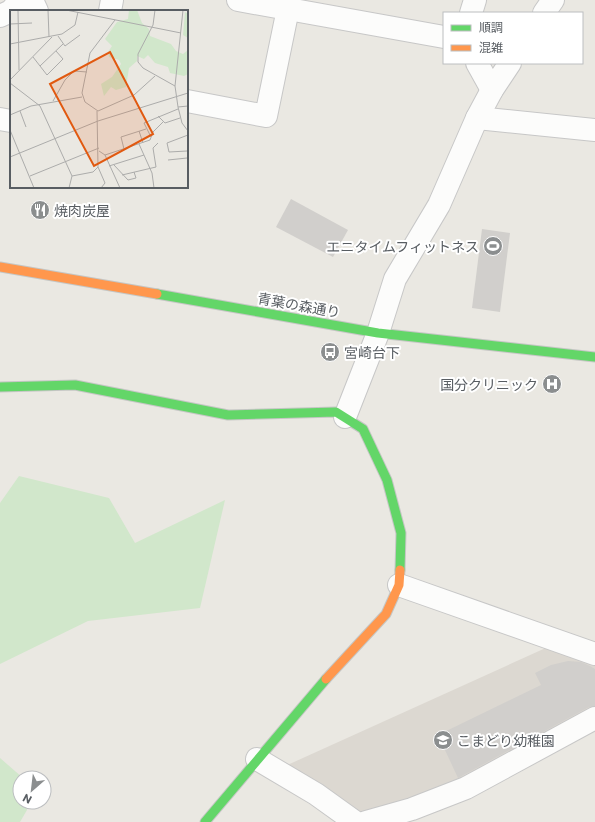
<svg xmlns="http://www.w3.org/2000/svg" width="595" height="822" viewBox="0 0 595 822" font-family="Commissioner,'Noto Sans JP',sans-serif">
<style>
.education{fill:#dcd8d1}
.green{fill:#d1e7cb}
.building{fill:#d1cfcc}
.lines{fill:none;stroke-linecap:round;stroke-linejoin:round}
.street-casing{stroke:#c7c7c7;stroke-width:24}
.fast-casing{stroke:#c5c6c4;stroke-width:11}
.slow-casing{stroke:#c5c6c4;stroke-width:11}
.street{stroke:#fcfcfb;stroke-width:22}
.fast{stroke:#63d668;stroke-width:9}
.slow{stroke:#ff974d;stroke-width:9}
.labels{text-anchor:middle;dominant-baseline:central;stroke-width:4;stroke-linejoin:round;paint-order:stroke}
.poi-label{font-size:14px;fill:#585d62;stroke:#fff;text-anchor:start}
.street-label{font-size:14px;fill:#585d62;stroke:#fff}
.inset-road{fill:none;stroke:#acacab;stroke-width:1}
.view{fill:#e15910;fill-opacity:0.15;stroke:#e15910;stroke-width:2}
.inset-edge{fill:none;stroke:#585d62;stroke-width:2}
</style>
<rect width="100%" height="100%" fill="#eae8e2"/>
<polygon class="education" points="550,646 595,663 595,712 419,800 362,814 350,810 283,767"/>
<g class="green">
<polygon points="19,476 109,498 135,543 225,500 200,608 88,621 0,664 0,503"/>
<polygon points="0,758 23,778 20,778 20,802 27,802 27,810 20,822 0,822"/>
</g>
<g class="building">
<polygon points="291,199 348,230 333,257 276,227"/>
<polygon points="482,229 510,233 500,312 472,308"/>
<polygon points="568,661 581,662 590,666 595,669 595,706 589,707 458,778 438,735 541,685 535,673 551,665"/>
</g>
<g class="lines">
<g class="street-casing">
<g id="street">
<polyline points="32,0 37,11"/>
<polyline points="238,0 444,37"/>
<polyline points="110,11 112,0"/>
<polyline points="471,13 475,0"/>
<polyline points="544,13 553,0"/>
<polyline points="0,16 11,11 20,0"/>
<polyline points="477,63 492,90"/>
<polyline points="187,101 266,116 288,9"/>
<polyline points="477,118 595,130"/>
<polyline points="0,119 11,121"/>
<polyline points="345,417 378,333 395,279 439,205 477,118 492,90 510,63"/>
<polyline points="399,585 595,654"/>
<polyline points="257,759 316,794 355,822"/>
<polyline points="366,822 412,809 466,788 595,718"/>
</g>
</g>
<g class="fast-casing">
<g id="fast">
<polyline points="157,294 378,333 595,357"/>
<polyline points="0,387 75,385 228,415 336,412 363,429 387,480 401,533 400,570"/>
<polyline points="205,822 326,679"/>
</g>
</g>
<g class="slow-casing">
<g id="slow">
<polyline points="0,267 157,294"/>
<polyline points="326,679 386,614 399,585 400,570"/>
</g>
</g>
<use href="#street" class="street"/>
<use href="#fast" class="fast"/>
<use href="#slow" class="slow"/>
</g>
<defs>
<g id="restaurant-disc" transform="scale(1)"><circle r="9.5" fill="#8b8e8f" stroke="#fff"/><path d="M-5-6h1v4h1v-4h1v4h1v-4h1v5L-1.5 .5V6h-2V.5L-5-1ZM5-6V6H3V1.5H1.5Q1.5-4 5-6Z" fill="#fff"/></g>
<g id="stadium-disc" transform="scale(1)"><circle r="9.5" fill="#8b8e8f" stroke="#fff"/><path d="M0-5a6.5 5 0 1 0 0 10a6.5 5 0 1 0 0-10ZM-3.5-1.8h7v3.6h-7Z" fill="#fff"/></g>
<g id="bus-disc" transform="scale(1)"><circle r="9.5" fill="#8b8e8f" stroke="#fff"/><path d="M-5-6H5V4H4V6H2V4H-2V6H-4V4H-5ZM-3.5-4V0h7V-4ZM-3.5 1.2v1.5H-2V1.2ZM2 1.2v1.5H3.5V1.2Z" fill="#fff"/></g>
<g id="hospital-disc" transform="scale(1)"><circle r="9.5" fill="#8b8e8f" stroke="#fff"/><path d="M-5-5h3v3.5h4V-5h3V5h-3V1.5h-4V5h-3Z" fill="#fff"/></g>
<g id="school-disc" transform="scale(1)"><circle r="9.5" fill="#8b8e8f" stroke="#fff"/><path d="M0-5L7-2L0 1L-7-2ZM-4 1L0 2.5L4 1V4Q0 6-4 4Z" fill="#fff"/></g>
</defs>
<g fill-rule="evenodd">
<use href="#restaurant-disc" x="40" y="210"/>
<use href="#stadium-disc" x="493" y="246"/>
<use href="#bus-disc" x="330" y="352"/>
<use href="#hospital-disc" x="552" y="384"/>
<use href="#school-disc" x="443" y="740"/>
</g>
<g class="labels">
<g class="poi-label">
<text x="54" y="210">焼肉炭屋</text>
<text x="479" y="246" text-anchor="end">エニタイムフィットネス</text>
<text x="344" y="352">宮崎台下</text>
<text x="538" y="384" text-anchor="end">国分クリニック</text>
<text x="457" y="740">こまどり幼稚園</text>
</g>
<g class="street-label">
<text transform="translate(299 305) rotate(10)">青葉の森通り</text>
</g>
</g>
<g transform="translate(10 10)">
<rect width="178" height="178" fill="#eae8e2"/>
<path d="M 119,0 L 127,0 L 132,13 L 139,19 L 140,26 L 161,34 L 166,41 L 173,44 L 178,40 L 178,64 L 174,66 L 160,63 L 158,57 L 145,53 L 138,45 L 134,49 L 127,46 L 127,51 L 119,58 L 116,77 L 106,80 L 101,77 L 94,86 L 91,74 L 102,67 L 111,54 L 109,50 L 99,47 L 98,42 L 102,36 L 95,29 L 107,12 L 118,9 ZM 175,2 L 178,4 L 178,28 L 173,25 Z" fill="#d1e7cb"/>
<path class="inset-road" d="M 8,0 L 9,60M 38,0 L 39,27M 56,0 L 171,23M 145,0 L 143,15 L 128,44 L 128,52 L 133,58 L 165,76M 173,0 L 165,76 L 168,97 L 178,96M 105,10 L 80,43 L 72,83 L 75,92 L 88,101 L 124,85 L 145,66M 0,14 L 22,13M 48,26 L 55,36 L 70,25M 0,34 L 52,24 L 65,15 L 68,2M 23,47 L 37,65 L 53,49 L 46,41M 30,56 L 53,34M 0,70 L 42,27M 0,73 L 30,96 L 62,166 L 59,178M 43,91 L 55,70 L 64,61 L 77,62M 168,97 L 172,113 L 178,121M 10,101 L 16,117M 87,101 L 88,157 L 95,173 L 91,178M 0,105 L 21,96 L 72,87M 148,106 L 155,113 L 170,108M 0,120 L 24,178M 129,121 L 133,133M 141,127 L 134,113 L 168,99M 178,127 L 178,166M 129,134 L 142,163 L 144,178M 114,139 L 111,127 L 136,119M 89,141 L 95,145 L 110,178M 177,141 L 159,142 L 157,133 L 178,125M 95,145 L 140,130 L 143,122 L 153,112M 0,147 L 88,111 L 178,83M 158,150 L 177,148M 104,155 L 118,170 L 126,168 L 124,162M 99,156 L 134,145M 112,165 L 146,157 L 143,138 L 148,133M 20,166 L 89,138M 62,166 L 83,162 L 88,157"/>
<path class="view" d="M 100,42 L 143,124 L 84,156 L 40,74 Z"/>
<rect width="178" height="178" class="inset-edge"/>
</g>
<rect x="443" y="12" width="140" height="52" fill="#ffffff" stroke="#bcbec0"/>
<rect x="451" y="25" width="20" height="6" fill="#63d668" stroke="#bcbec0"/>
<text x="479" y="32" font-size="12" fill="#585d62">順調</text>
<rect x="451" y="45" width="20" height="6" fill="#ff974d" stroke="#bcbec0"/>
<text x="479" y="52" font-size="12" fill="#585d62">混雑</text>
<g transform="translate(32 790) rotate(208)"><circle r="19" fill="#ffffff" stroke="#bcbec0"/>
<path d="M0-3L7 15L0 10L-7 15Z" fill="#8b8e8f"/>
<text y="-6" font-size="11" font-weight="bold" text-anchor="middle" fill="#585d62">N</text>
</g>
</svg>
